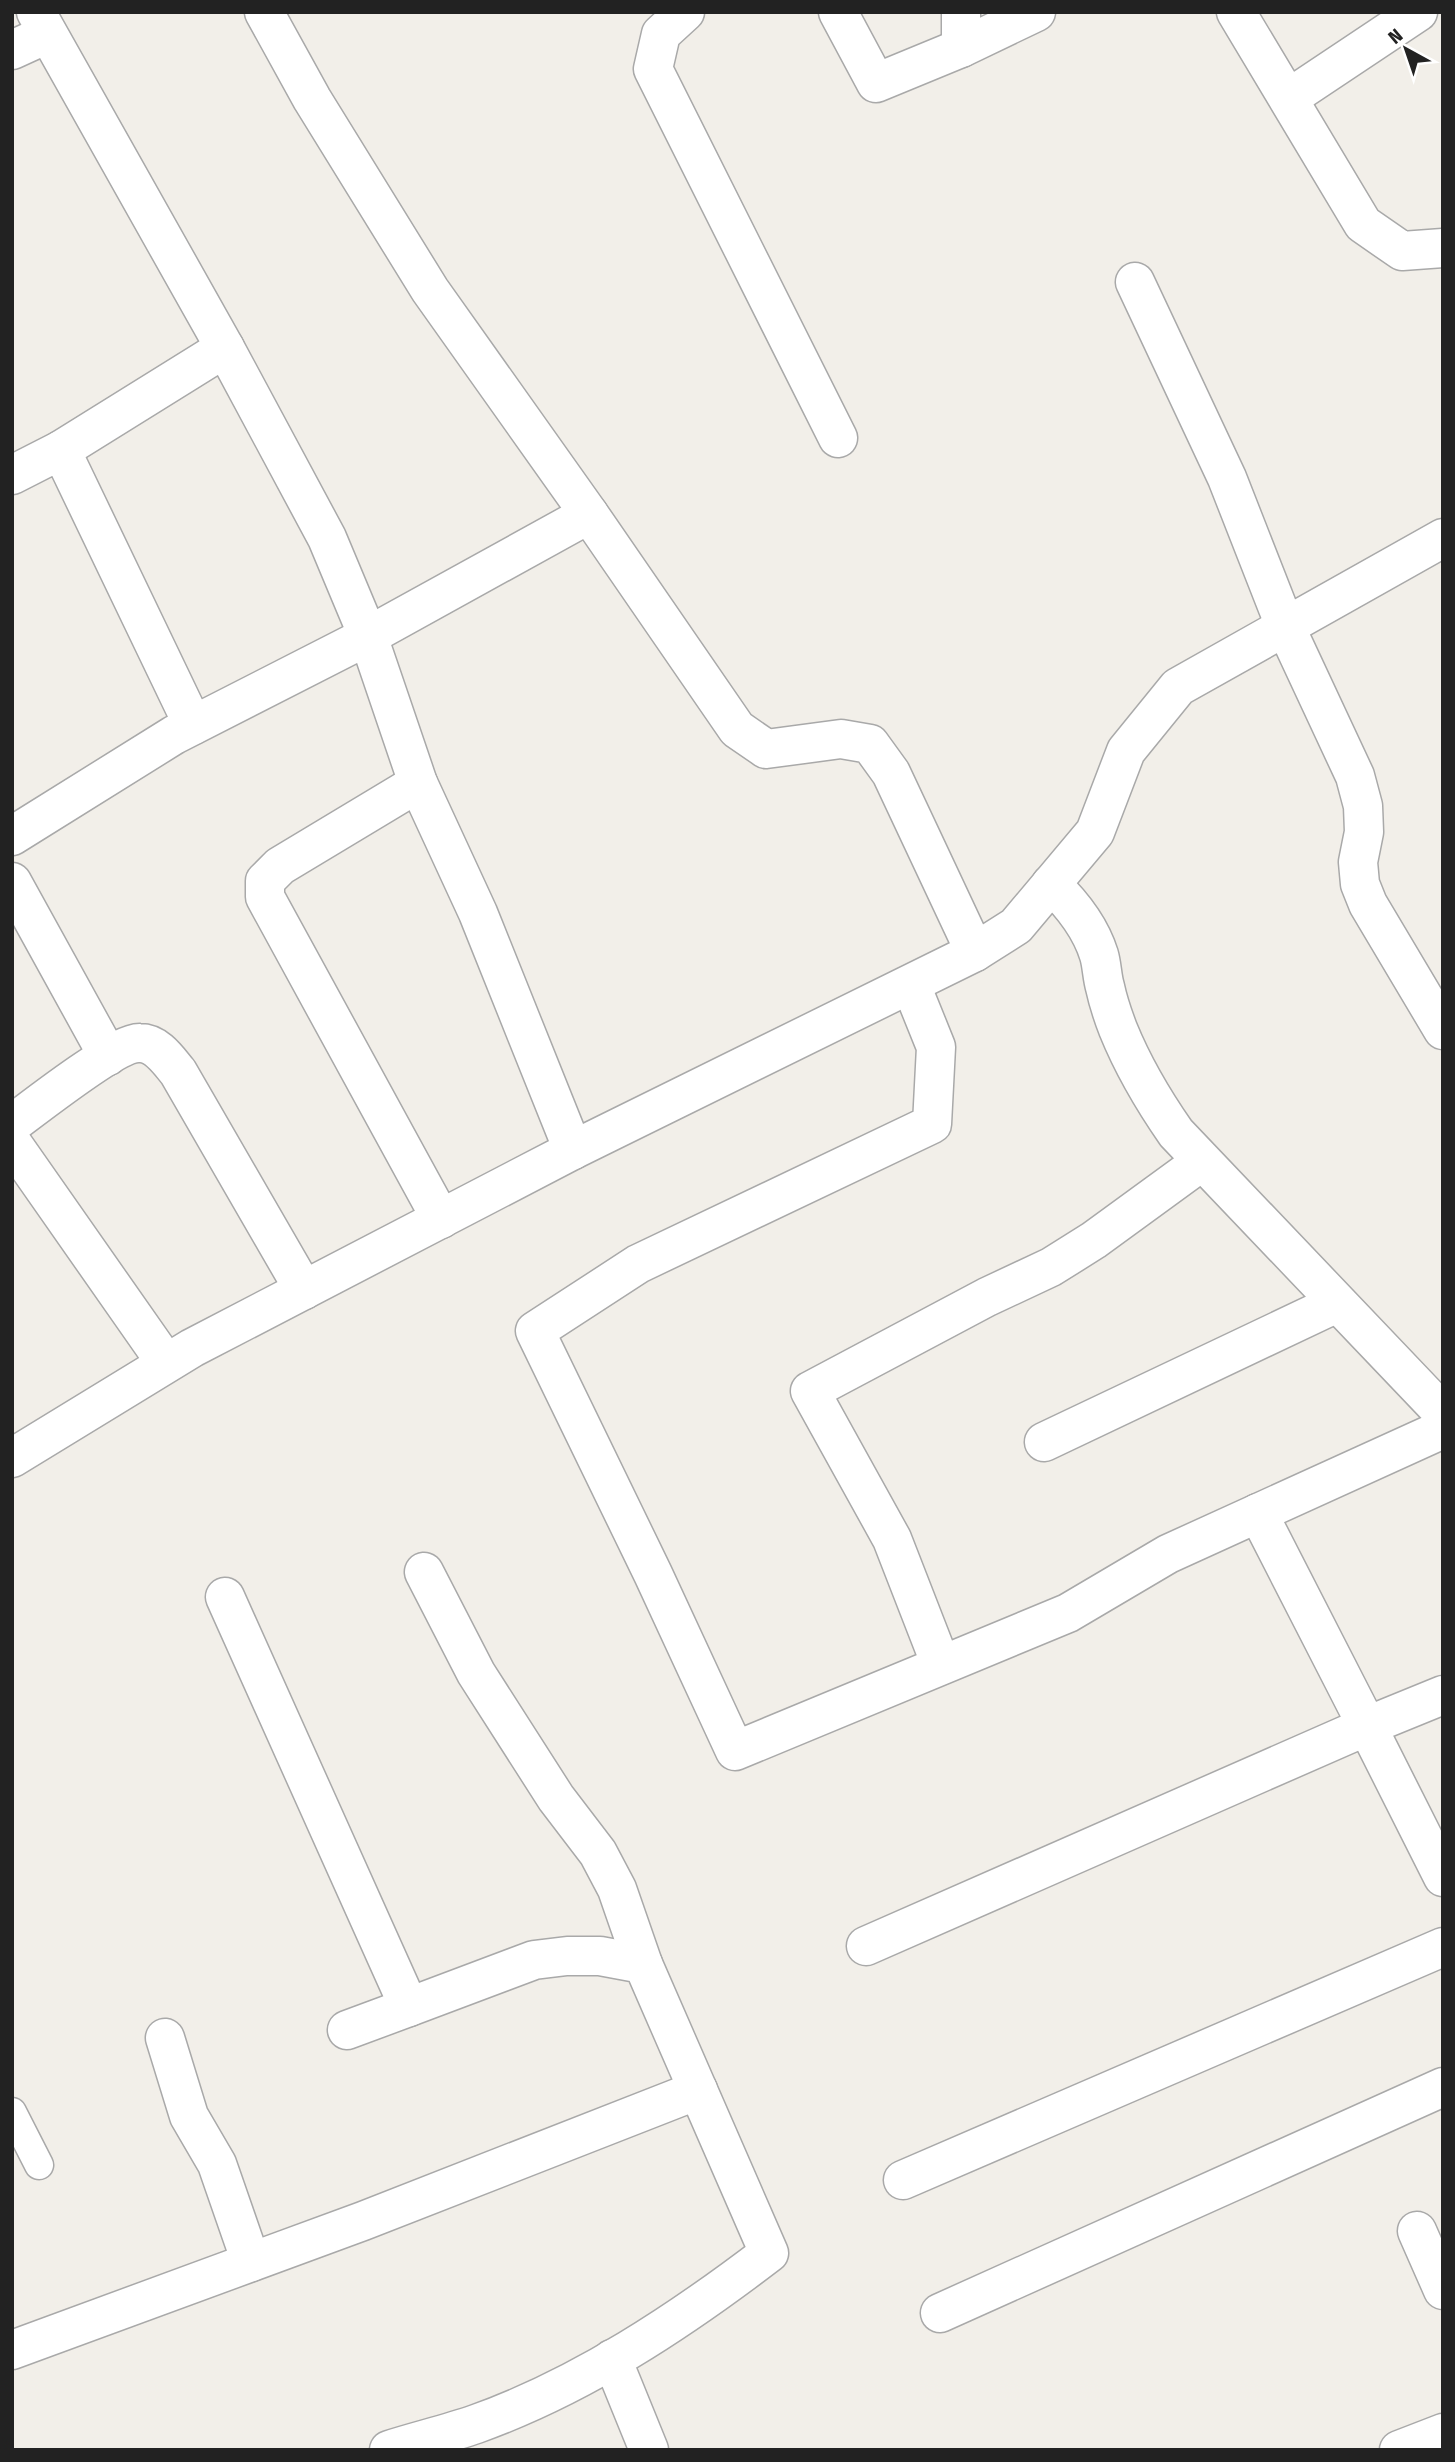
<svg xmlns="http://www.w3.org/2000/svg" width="1455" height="2462" viewBox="0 0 1455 2462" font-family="'Fira Sans Condensed',sans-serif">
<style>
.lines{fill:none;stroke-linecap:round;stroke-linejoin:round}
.service-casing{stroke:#a9a9a9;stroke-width:31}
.minor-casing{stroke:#a9a9a9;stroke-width:41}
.tertiary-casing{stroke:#a9a9a9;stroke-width:41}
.service{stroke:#fff;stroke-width:28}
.minor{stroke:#fff;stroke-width:38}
.tertiary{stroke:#fff;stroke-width:38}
</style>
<rect width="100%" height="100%" fill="#f2efe9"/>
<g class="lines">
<g class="service-casing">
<polyline id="service" points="12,2112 39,2165"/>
</g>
<g class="minor-casing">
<g id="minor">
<polyline points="36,12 225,348 327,538 368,636 418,783 478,913 573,1150"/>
<polyline points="264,12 312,99 430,290 589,514"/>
<polyline points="685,12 661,34 653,69 838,438"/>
<polyline points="838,12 876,83 961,48 1036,12"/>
<polyline points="961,12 961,48"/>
<polyline points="1236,12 1363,224 1402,251 1443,248"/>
<polyline points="12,50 47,34"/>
<polyline points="1289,98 1418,12"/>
<polyline points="1135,282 1227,478 1285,626 1355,776 1363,806 1364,832 1358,862 1360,884 1368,904 1443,1030"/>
<polyline points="61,450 225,348"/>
<polyline points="12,475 61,450 193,725"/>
<polyline points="418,783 280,866 265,881 265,897 441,1219"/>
<polyline points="12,836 174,735 368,636 589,514 737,729 766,749 841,739 870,744 891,773 975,952"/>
<polyline points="12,882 108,1056"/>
<path d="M 1051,884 C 1072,904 1090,926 1099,955 C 1102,965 1102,977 1105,987 C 1108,1001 1113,1016 1118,1029 C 1133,1066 1153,1100 1176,1133 L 1443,1413"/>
<polyline points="911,985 936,1047 932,1124 638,1264 535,1331 653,1574 735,1751 1068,1613 1168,1554 1443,1429"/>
<path d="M 12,1124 C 35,1107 117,1042 140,1043 C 157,1043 168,1060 178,1072 L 304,1290"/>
<polyline points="12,1143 166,1363"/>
<polyline points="1044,1442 1337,1303"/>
<polyline points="424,1572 476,1673 556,1798 598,1853 617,1889 643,1964"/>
<path d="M 225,1597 L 409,2007 L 534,1960 L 567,1956 L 600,1956 L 643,1964 L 769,2253 C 680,2321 582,2386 476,2424 C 447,2434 417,2441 389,2450"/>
<polyline points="941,1665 892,1539 810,1391 987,1297 1051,1267 1094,1240 1201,1162"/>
<polyline points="1443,1695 1367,1726 1443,1877"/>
<polyline points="866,1946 1367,1726 1258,1513"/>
<polyline points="347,2030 409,2007"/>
<polyline points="165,2038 189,2116 217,2164 251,2262"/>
<polyline points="903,2180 1443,1947"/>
<polyline points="1417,2231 1443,2290"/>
<polyline points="940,2313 1443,2087"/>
<polyline points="12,2350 363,2221 698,2090"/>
<polyline points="612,2359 649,2450"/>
<polyline points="1399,2450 1443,2433"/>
</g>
</g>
<g class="tertiary-casing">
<polyline id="tertiary" points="12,1458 192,1348 573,1150 975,952 1016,926 1095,832 1126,751 1178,687 1443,538"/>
</g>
<use href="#service" class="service"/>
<use href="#minor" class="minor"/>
<use href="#tertiary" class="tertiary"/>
</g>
<rect width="1455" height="2462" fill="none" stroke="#222222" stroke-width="28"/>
<g transform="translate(1406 49) rotate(320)" stroke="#ffffff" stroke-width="5" paint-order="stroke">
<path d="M0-5L12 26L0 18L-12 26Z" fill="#222222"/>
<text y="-10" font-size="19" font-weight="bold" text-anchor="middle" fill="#222222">N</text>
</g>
</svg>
